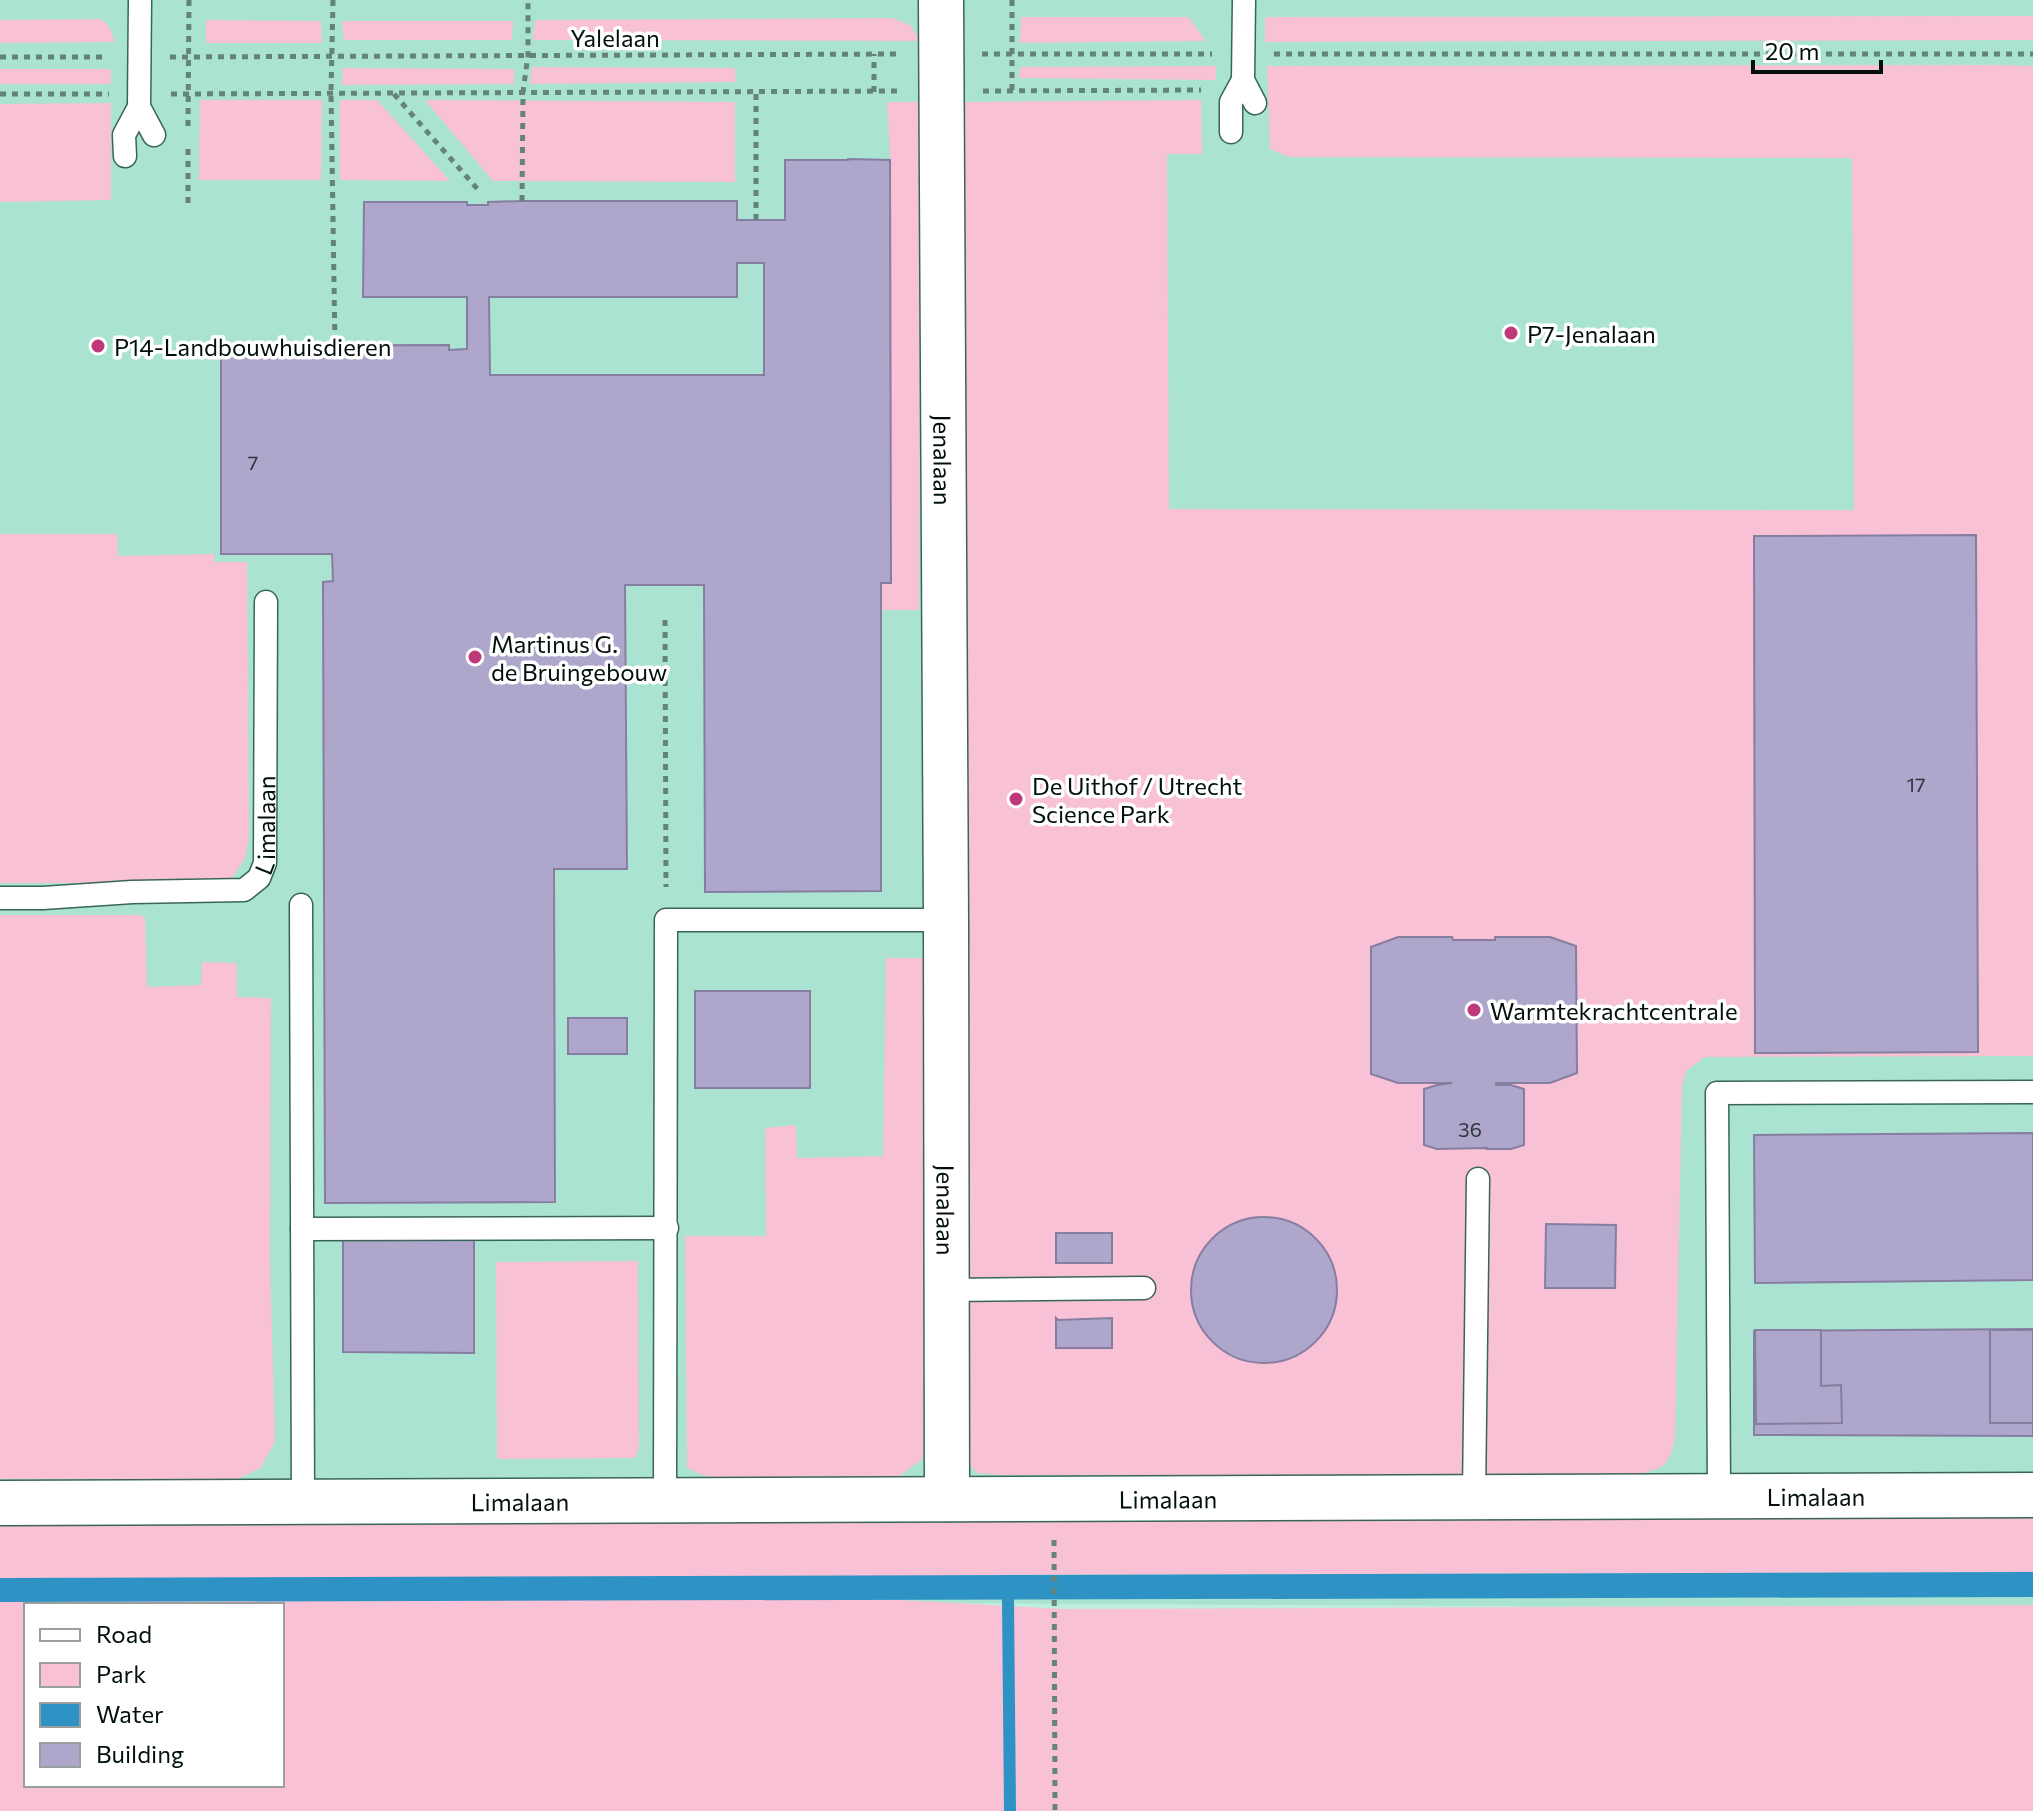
<svg xmlns="http://www.w3.org/2000/svg" width="2033" height="1811" viewBox="0 0 2033 1811" font-family="Commissioner,sans-serif">
<style>
.built{fill:#aae3d2}
.green{fill:#f9c1d5;fill-rule:evenodd}
.water{fill:#2e92c4}
.lines{fill:none;stroke-linecap:round;stroke-linejoin:round}
.stream{stroke:#2e92c4;stroke-width:12}
.building{fill:#aea6cb;stroke:#867ea1;stroke-width:2;fill-rule:evenodd}
.service-casing{stroke:#396559;stroke-width:25}
.minor-casing{stroke:#396559;stroke-width:47}
.path{stroke:#64847b;stroke-width:5;stroke-dasharray:6 6;stroke-linecap:butt}
.service{stroke:#fff;stroke-width:22}
.minor{stroke:#fff;stroke-width:44}
.poi-dot{fill:#bf3879;stroke:#fff;stroke-width:3}
.labels{text-anchor:middle;dominant-baseline:central;stroke-width:7;stroke-linejoin:round;paint-order:stroke}
.number-label{font-size:20px;fill:#2c363c}
.street-label{font-size:24px;fill:#01100c;stroke:#fff}
.poi-label{font-size:24px;fill:#01100c;stroke:#fff;text-anchor:start}
</style>
<rect width="100%" height="100%" fill="#beeee0"/>
<polygon class="built" points="0,0 2033,0 2033,1609 0,1598"/>
<g class="green">
<polygon points="2033,16 2033,40 1265,42 1265,17"/>
<polygon points="1021,17 1188,17 1206,41 1020,43"/>
<polygon points="892,18 910,25 920,41 533,40 535,20"/>
<path d="M 101,19 C 110,26 113,32 114,42 L 0,43 L 0,20 Z"/>
<polygon points="206,20 321,21 322,43 206,43"/>
<polygon points="342,21 513,21 512,40 344,40"/>
<path d="M 1992,65 L 2033,66 L 2033,1056 L 1705,1057 L 1686,1071 L 1682,1087 L 1675,1440 C 1667,1469 1664,1467 1637,1475 L 1000,1475 L 977,1473 L 963,1457 L 960,102 L 1201,100 L 1202,154 L 1167,154 L 1169,509 L 1854,510 L 1852,158 L 1289,157 L 1270,149 L 1267,66 Z"/>
<polygon points="1216,66 1216,80 1019,78 1020,67"/>
<polygon points="532,67 735,68 736,82 530,84"/>
<polygon points="343,68 514,69 514,84 342,85"/>
<rect x="0" y="69" width="111" height="15"/>
<polygon points="200,100 322,100 321,180 199,180"/>
<polygon points="340,100 377,100 450,181 340,180"/>
<polygon points="425,100 735,102 735,182 493,181"/>
<polygon points="887,102 920,102 919,610 881,610 881,583 891,583 890,155"/>
<polygon points="111,103 111,200 0,202 0,104"/>
<polygon points="0,534 117,534 118,556 214,554 214,562 247,562 249,835 245,858 232,878 208,883 0,883"/>
<polygon points="0,915 140,915 145,918 147,987 201,985 202,962 237,963 237,997 271,998 270,1259 275,1441 261,1468 237,1479 0,1479"/>
<polygon points="886,958 924,958 924,1458 895,1479 764,1481 704,1476 687,1468 685,1236 766,1236 765,1128 796,1125 797,1158 883,1156"/>
<polygon points="638,1261 639,1448 635,1458 497,1459 496,1262"/>
<path d="M 2033,1514 L 2033,1572 L 963,1575 L 881,1599 L 1063,1609 L 2033,1605 L 2033,1811 L 0,1811 L 0,1517 ZM 26,1605 L 282,1605 L 282,1785 L 26,1785 Z"/>
</g>
<polygon class="water" points="2033,1572 2033,1597 0,1602 0,1578"/>
<g class="lines">
<polyline class="stream" points="1008,1600 1010,1811"/>
</g>
<g class="building">
<path d="M 848,159 L 890,160 L 891,583 L 881,583 L 881,891 L 705,892 L 704,585 L 625,585 L 627,869 L 554,869 L 555,1202 L 325,1203 L 323,582 L 333,581 L 332,554 L 221,554 L 221,346 L 449,345 L 449,350 L 467,349 L 467,297 L 363,297 L 364,202 L 467,202 L 467,205 L 488,205 L 488,202 L 522,201 L 737,201 L 737,220 L 785,220 L 785,160 L 848,160 ZM 737,263 L 764,263 L 764,375 L 490,375 L 489,297 L 737,297 Z"/>
<polygon points="1976,535 1978,1052 1755,1053 1754,536"/>
<polygon points="1398,937 1452,937 1453,940 1495,940 1495,937 1550,937 1576,946 1577,1073 1550,1083 1496,1083 1496,1085 1511,1085 1524,1089 1524,1145 1511,1149 1487,1149 1487,1148 1437,1149 1424,1145 1424,1089 1437,1085 1452,1083 1398,1083 1371,1074 1371,947"/>
<rect x="695" y="991" width="115" height="97"/>
<rect x="568" y="1018" width="59" height="36"/>
<polygon points="2033,1133 2033,1280 1755,1283 1754,1135"/>
<circle cx="1264" cy="1290" r="73"/>
<polygon points="1546,1224 1616,1225 1615,1288 1545,1288"/>
<rect x="1056" y="1233" width="56" height="30"/>
<polygon points="343,1240 474,1240 474,1353 343,1352"/>
<polygon points="1056,1318 1058,1320 1112,1318 1112,1348 1056,1348"/>
<polygon points="2033,1329 2033,1436 1754,1435 1754,1331"/>
<polygon points="1755,1330 1821,1330 1821,1386 1841,1385 1842,1423 1756,1424"/>
<rect x="1990" y="1330" width="43" height="93"/>
</g>
<g class="lines">
<g class="service-casing">
<g id="service">
<polyline points="140,0 139,107 154,135"/>
<polyline points="1244,0 1243,80 1255,103"/>
<polyline points="1231,132 1231,102 1243,80"/>
<polyline points="125,156 124,135 139,107"/>
<path id="s1" d="M 0,898 L 43,898 L 132,892 L 244,890 L 259,878 L 265,863 L 266,602"/>
<polyline points="301,905 303,1502"/>
<polyline points="302,1229 667,1228"/>
<polyline points="947,1290 1144,1288"/>
<polyline points="1719,1495 1717,1093 2033,1092"/>
<polyline points="1474,1496 1478,1179"/>
<polyline points="665,1500 666,920 946,920"/>
</g>
</g>
<g class="minor-casing">
<g id="minor">
<path id="s2" d="M 941,0 L 946,920 L 947,1499"/>
<path id="s3" d="M 0,1503 L 2033,1495"/>
</g>
</g>
<g class="path">
<polyline points="333,0 331,93 335,345"/>
<polyline points="1012,0 1012,91"/>
<polyline points="982,54 1212,54"/>
<polyline points="1274,54 2033,54"/>
<polyline points="0,57 108,57"/>
<polyline points="170,57 900,54"/>
<polyline points="983,91 1201,90"/>
<polyline points="874,92 874,54"/>
<polyline points="0,94 109,94"/>
<polyline points="171,94 901,91"/>
<polyline points="394,94 480,192"/>
<polyline points="188,126 189,0"/>
<polyline points="522,201 523,92 528,55 528,0"/>
<polyline points="188,203 188,144"/>
<polyline points="756,220 756,92"/>
<polyline points="665,620 666,887"/>
<polyline points="1054,1540 1055,1811"/>
</g>
<use href="#service" class="service"/>
<use href="#minor" class="minor"/>
</g>
<g class="poi-dot">
<circle cx="1511" cy="333" r="8"/>
<circle cx="98" cy="346" r="8"/>
<circle cx="475" cy="657" r="8"/>
<circle cx="1016" cy="799" r="8"/>
<circle cx="1474" cy="1010" r="8"/>
</g>
<g class="labels">
<g class="number-label">
<text x="253" y="462">7</text>
<text x="1916" y="784">17</text>
<text x="1470" y="1129">36</text>
</g>
<g class="street-label">
<text x="615" y="37">Yalelaan</text>
<text stroke="none"><textPath href="#s2" startOffset="460">Jenalaan</textPath></text>
<text stroke="none"><textPath href="#s1" startOffset="318">Limalaan</textPath></text>
<text stroke="none"><textPath href="#s2" startOffset="1210">Jenalaan</textPath></text>
<text stroke="none"><textPath href="#s3" startOffset="1816">Limalaan</textPath></text>
<text stroke="none"><textPath href="#s3" startOffset="1168">Limalaan</textPath></text>
<text stroke="none"><textPath href="#s3" startOffset="520">Limalaan</textPath></text>
</g>
<g class="poi-label">
<text x="1527" y="333">P7-Jenalaan</text>
<text x="114" y="346">P14-Landbouwhuisdieren</text>
<text x="491" y="643">Martinus G.<tspan x="491" dy="28">de Bruingebouw</tspan></text>
<text x="1032" y="785">De Uithof / Utrecht<tspan x="1032" dy="28">Science Park</tspan></text>
<text x="1490" y="1010">Warmtekrachtcentrale</text>
</g>
</g>
<rect x="24" y="1603" width="260" height="184" fill="#ffffff" stroke="#999f9e" stroke-width="2"/>
<rect x="40" y="1629" width="40" height="12" fill="#ffffff" stroke="#999f9e" stroke-width="2"/>
<text x="96" y="1643" font-size="24" fill="#01100c">Road</text>
<rect x="40" y="1663" width="40" height="24" fill="#f9c1d5" stroke="#999f9e" stroke-width="2"/>
<text x="96" y="1683" font-size="24" fill="#01100c">Park</text>
<rect x="40" y="1703" width="40" height="24" fill="#2e92c4" stroke="#999f9e" stroke-width="2"/>
<text x="96" y="1723" font-size="24" fill="#01100c">Water</text>
<rect x="40" y="1743" width="40" height="24" fill="#aea6cb" stroke="#999f9e" stroke-width="2"/>
<text x="96" y="1763" font-size="24" fill="#01100c">Building</text>
<path d="M1753 60v12h128v-12" fill="none" stroke="#01100c" stroke-width="4"/>
<text x="1765" y="60" font-size="24" fill="#01100c" stroke="#ffffff" stroke-width="6" paint-order="stroke">20 m</text>
</svg>
